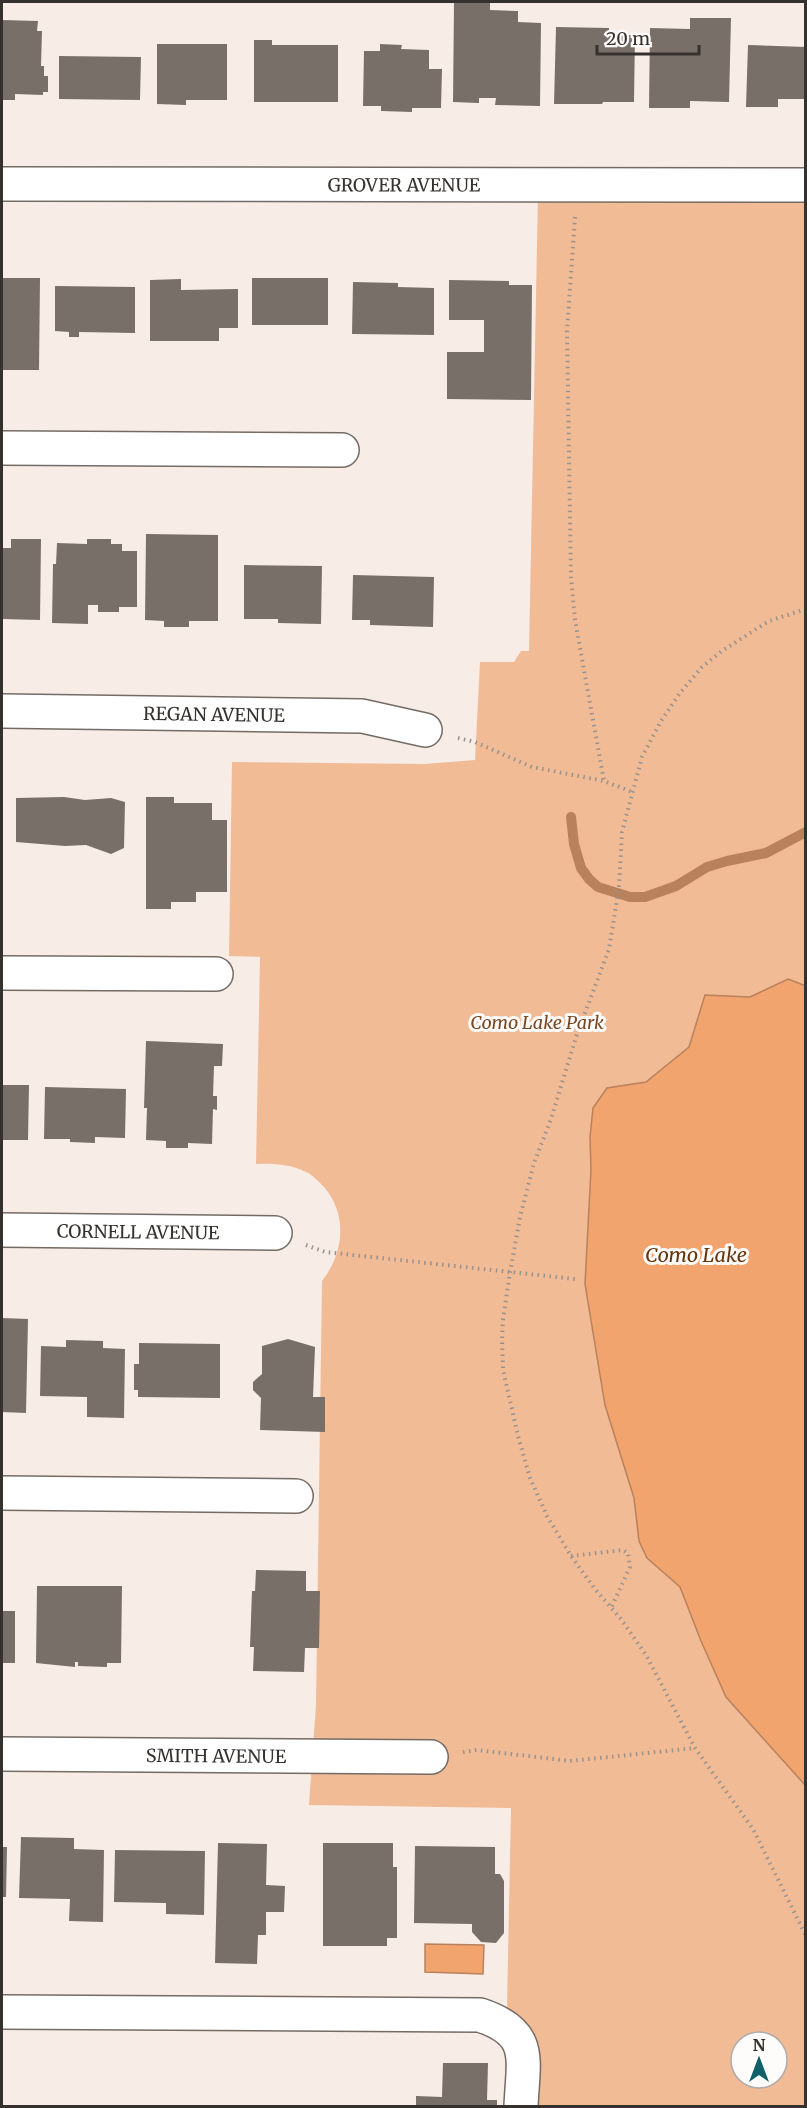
<svg xmlns="http://www.w3.org/2000/svg" width="807" height="2108" viewBox="0 0 807 2108" font-family="Merriweather,serif">
<style>
.green{fill:#f1bb96;fill-rule:evenodd}
.water{fill:#f2a46f;stroke:#b9825c;stroke-width:1.5}
.lines{fill:none;stroke-linecap:round;stroke-linejoin:round}
.stream{stroke:#b9825c;stroke-width:10}
.building{fill:#786f69}
.minor-casing{stroke:#746b65;stroke-width:36}
.path{stroke:#99928d;stroke-width:4;stroke-dasharray:1.5 4.5;stroke-linecap:butt}
.minor{stroke:#fff;stroke-width:33}
.labels{text-anchor:middle;dominant-baseline:central;stroke-width:6;stroke-linejoin:round;paint-order:stroke}
.street-label{font-size:18px;fill:#35312f;stroke:#fefcfb}
.park-label{font-size:18px;font-style:italic;fill:#7a4720;stroke:#fefcfb}
.water-label{font-size:20px;font-style:italic;fill:#66350b;stroke:#fefcfb}
</style>
<rect width="100%" height="100%" fill="#f7ede6"/>
<path class="green" d="M 538,194 L 805,196 L 805,2106 L 505,2106 L 511,1808 L 309,1805 L 316,1705 L 322,1281 C 344,1253 348,1215 324,1187 C 318,1181 313,1175 306,1172 C 290,1164 273,1163 256,1164 L 260,957 L 229,956 L 232,762 L 425,764 L 475,760 L 480,662 L 514,662 L 521,651 L 529,651 ZM 741,2042 L 777,2042 L 777,2078 L 741,2078 Z"/>
<g class="water">
<polygon points="788,979 806,986 805,1785 726,1697 701,1641 680,1587 647,1558 639,1541 634,1498 605,1405 585,1284 591,1170 590,1137 593,1108 607,1088 646,1082 689,1047 705,995 750,997"/>
<polygon points="425,1944 484,1945 483,1974 425,1972"/>
</g>
<g class="lines">
<polyline class="stream" points="571,817 574,844 581,868 589,879 598,887 630,897 645,897 676,886 707,867 727,861 766,853 806,832"/>
</g>
<g class="building">
<polygon points="454,2 490,2 490,10 518,11 518,22 541,23 540,106 495,105 496,98 479,98 479,103 453,102"/>
<polygon points="690,18 731,18 729,102 690,101 690,108 649,108 650,28 690,29"/>
<polygon points="2,20 38,21 37,31 42,31 41,66 44,66 44,76 48,76 48,92 43,92 43,95 15,94 15,100 2,100"/>
<polygon points="556,27 609,28 609,35 635,35 634,102 603,102 602,104 554,104"/>
<polygon points="254,40 272,40 272,45 338,45 338,102 254,102"/>
<polygon points="157,44 227,44 227,100 186,100 186,105 157,104"/>
<polygon points="380,44 402,45 401,49 429,50 429,69 442,69 441,108 412,108 412,112 381,111 381,106 363,106 364,51 380,51"/>
<polygon points="748,45 806,47 806,99 778,99 778,107 746,107"/>
<polygon points="59,56 141,57 140,100 59,99"/>
<polygon points="2,278 40,278 39,370 2,370"/>
<rect x="252" y="278" width="76" height="47"/>
<polygon points="181,279 181,290 238,289 238,328 219,328 219,341 150,341 150,280"/>
<polygon points="449,280 509,281 509,285 532,285 531,400 447,399 447,352 484,352 484,320 449,320"/>
<polygon points="353,282 398,283 398,287 434,288 434,335 352,334"/>
<polygon points="55,286 135,287 135,333 79,332 79,337 69,337 69,332 55,331"/>
<polygon points="146,534 218,535 218,621 189,621 189,627 164,627 164,621 145,620"/>
<polygon points="11,539 41,539 40,620 2,619 2,548 11,548"/>
<polygon points="87,539 111,539 111,544 122,544 122,551 137,551 137,607 119,607 119,612 98,612 98,605 88,605 88,624 52,623 53,564 56,564 57,543 87,544"/>
<polygon points="244,565 322,566 321,624 278,623 278,619 244,619"/>
<polygon points="353,575 434,577 433,627 370,625 370,620 352,620"/>
<polygon points="64,797 85,800 111,798 125,802 124,848 111,854 86,845 65,846 16,842 16,798"/>
<polygon points="146,797 174,797 174,803 212,803 212,820 227,820 227,892 196,892 196,902 171,902 171,909 146,909"/>
<polygon points="146,1041 223,1044 222,1066 214,1066 213,1096 217,1096 217,1110 213,1109 212,1144 188,1143 188,1148 166,1148 166,1141 146,1140 147,1108 144,1108"/>
<polygon points="2,1085 29,1085 28,1140 2,1140"/>
<polygon points="45,1087 126,1089 125,1138 95,1137 95,1143 70,1142 70,1139 44,1139"/>
<polygon points="2,1318 28,1319 26,1413 2,1412"/>
<polygon points="288,1339 315,1347 313,1397 325,1397 325,1432 260,1430 261,1398 253,1390 253,1382 262,1374 262,1346"/>
<polygon points="66,1340 103,1341 103,1348 125,1349 124,1418 87,1417 87,1397 40,1396 41,1346 66,1347"/>
<polygon points="139,1343 220,1344 220,1398 138,1397 138,1390 134,1390 134,1364 139,1364"/>
<polygon points="256,1570 306,1571 306,1591 320,1591 319,1648 305,1648 304,1672 253,1671 254,1647 250,1647 252,1591 255,1591"/>
<polygon points="37,1586 122,1586 121,1663 107,1663 107,1667 78,1666 78,1662 75,1662 75,1667 36,1663"/>
<rect x="2" y="1611" width="13" height="52"/>
<polygon points="21,1837 74,1838 74,1849 104,1850 103,1922 69,1921 70,1899 19,1898"/>
<polygon points="218,1843 267,1844 266,1885 285,1886 284,1912 266,1912 266,1935 258,1935 257,1964 215,1963"/>
<polygon points="323,1843 393,1843 393,1867 397,1867 397,1938 387,1938 387,1946 323,1946"/>
<polygon points="415,1846 495,1847 495,1874 500,1874 504,1881 504,1933 496,1943 481,1942 472,1932 472,1924 414,1923"/>
<polygon points="2,1847 7,1847 6,1897 2,1897"/>
<polygon points="115,1850 205,1851 204,1915 166,1914 166,1903 114,1902"/>
<polygon points="443,2063 488,2063 487,2100 497,2100 497,2106 416,2106 416,2096 442,2097"/>
</g>
<g class="lines">
<g class="minor-casing">
<g id="minor">
<path id="s1" d="M 2,184 L 806,185"/>
<polyline points="2,448 342,450"/>
<path id="s2" d="M 2,711 L 362,716 L 425,730"/>
<polyline points="2,973 216,974"/>
<path id="s3" d="M 2,1230 L 275,1233"/>
<polyline points="2,1493 296,1496"/>
<path id="s4" d="M 2,1754 L 431,1757"/>
<path d="M 2,2012 L 480,2015 C 534,2033 523,2059 521,2106"/>
</g>
</g>
<g class="path">
<polyline points="575,217 567,332 571,577 575,620 604,781"/>
<polyline points="806,609 769,621 722,651 702,667 680,693 661,721 642,757 622,832 619,887 609,949 576,1037 551,1119 534,1163 520,1217 510,1273 503,1319 502,1340 503,1370 518,1436 530,1478 547,1516 571,1556 595,1589 621,1619 646,1655 695,1748 753,1829 806,1936"/>
<polyline points="458,738 475,742 532,767 604,781 632,792"/>
<polyline points="306,1245 325,1252 575,1279"/>
<polyline points="571,1556 623,1550 628,1553 630,1567 611,1608"/>
<polyline points="463,1752 477,1750 570,1761 695,1748"/>
</g>
<use href="#minor" class="minor"/>
</g>
<g class="labels">
<g class="street-label">
<text stroke="none"><textPath href="#s1" startOffset="402">GROVER AVENUE</textPath></text>
<text stroke="none"><textPath href="#s2" startOffset="212">REGAN AVENUE</textPath></text>
<text stroke="none"><textPath href="#s3" startOffset="136">CORNELL AVENUE</textPath></text>
<text stroke="none"><textPath href="#s4" startOffset="214">SMITH AVENUE</textPath></text>
</g>
<g class="park-label">
<text x="537" y="1022">Como Lake Park</text>
</g>
<g class="water-label">
<text x="696" y="1254">Como Lake</text>
</g>
</g>
<rect width="807" height="2108" fill="none" stroke="#35312f" stroke-width="6"/>
<g transform="translate(759 2060)"><circle r="28" fill="#fefcfb" stroke="#aeaba9" stroke-width="1.5"/>
<path d="M0-4.5L10 22L0 15L-10 22Z" fill="#116169"/>
<text y="-9" font-size="16" font-weight="bold" text-anchor="middle" fill="#35312f">N</text>
</g>
<path d="M597 45v9h102v-9" fill="none" stroke="#35312f" stroke-width="3"/>
<text x="606" y="45" font-size="18" fill="#35312f" stroke="#fefcfb" stroke-width="4.5" paint-order="stroke">20 m</text>
</svg>
